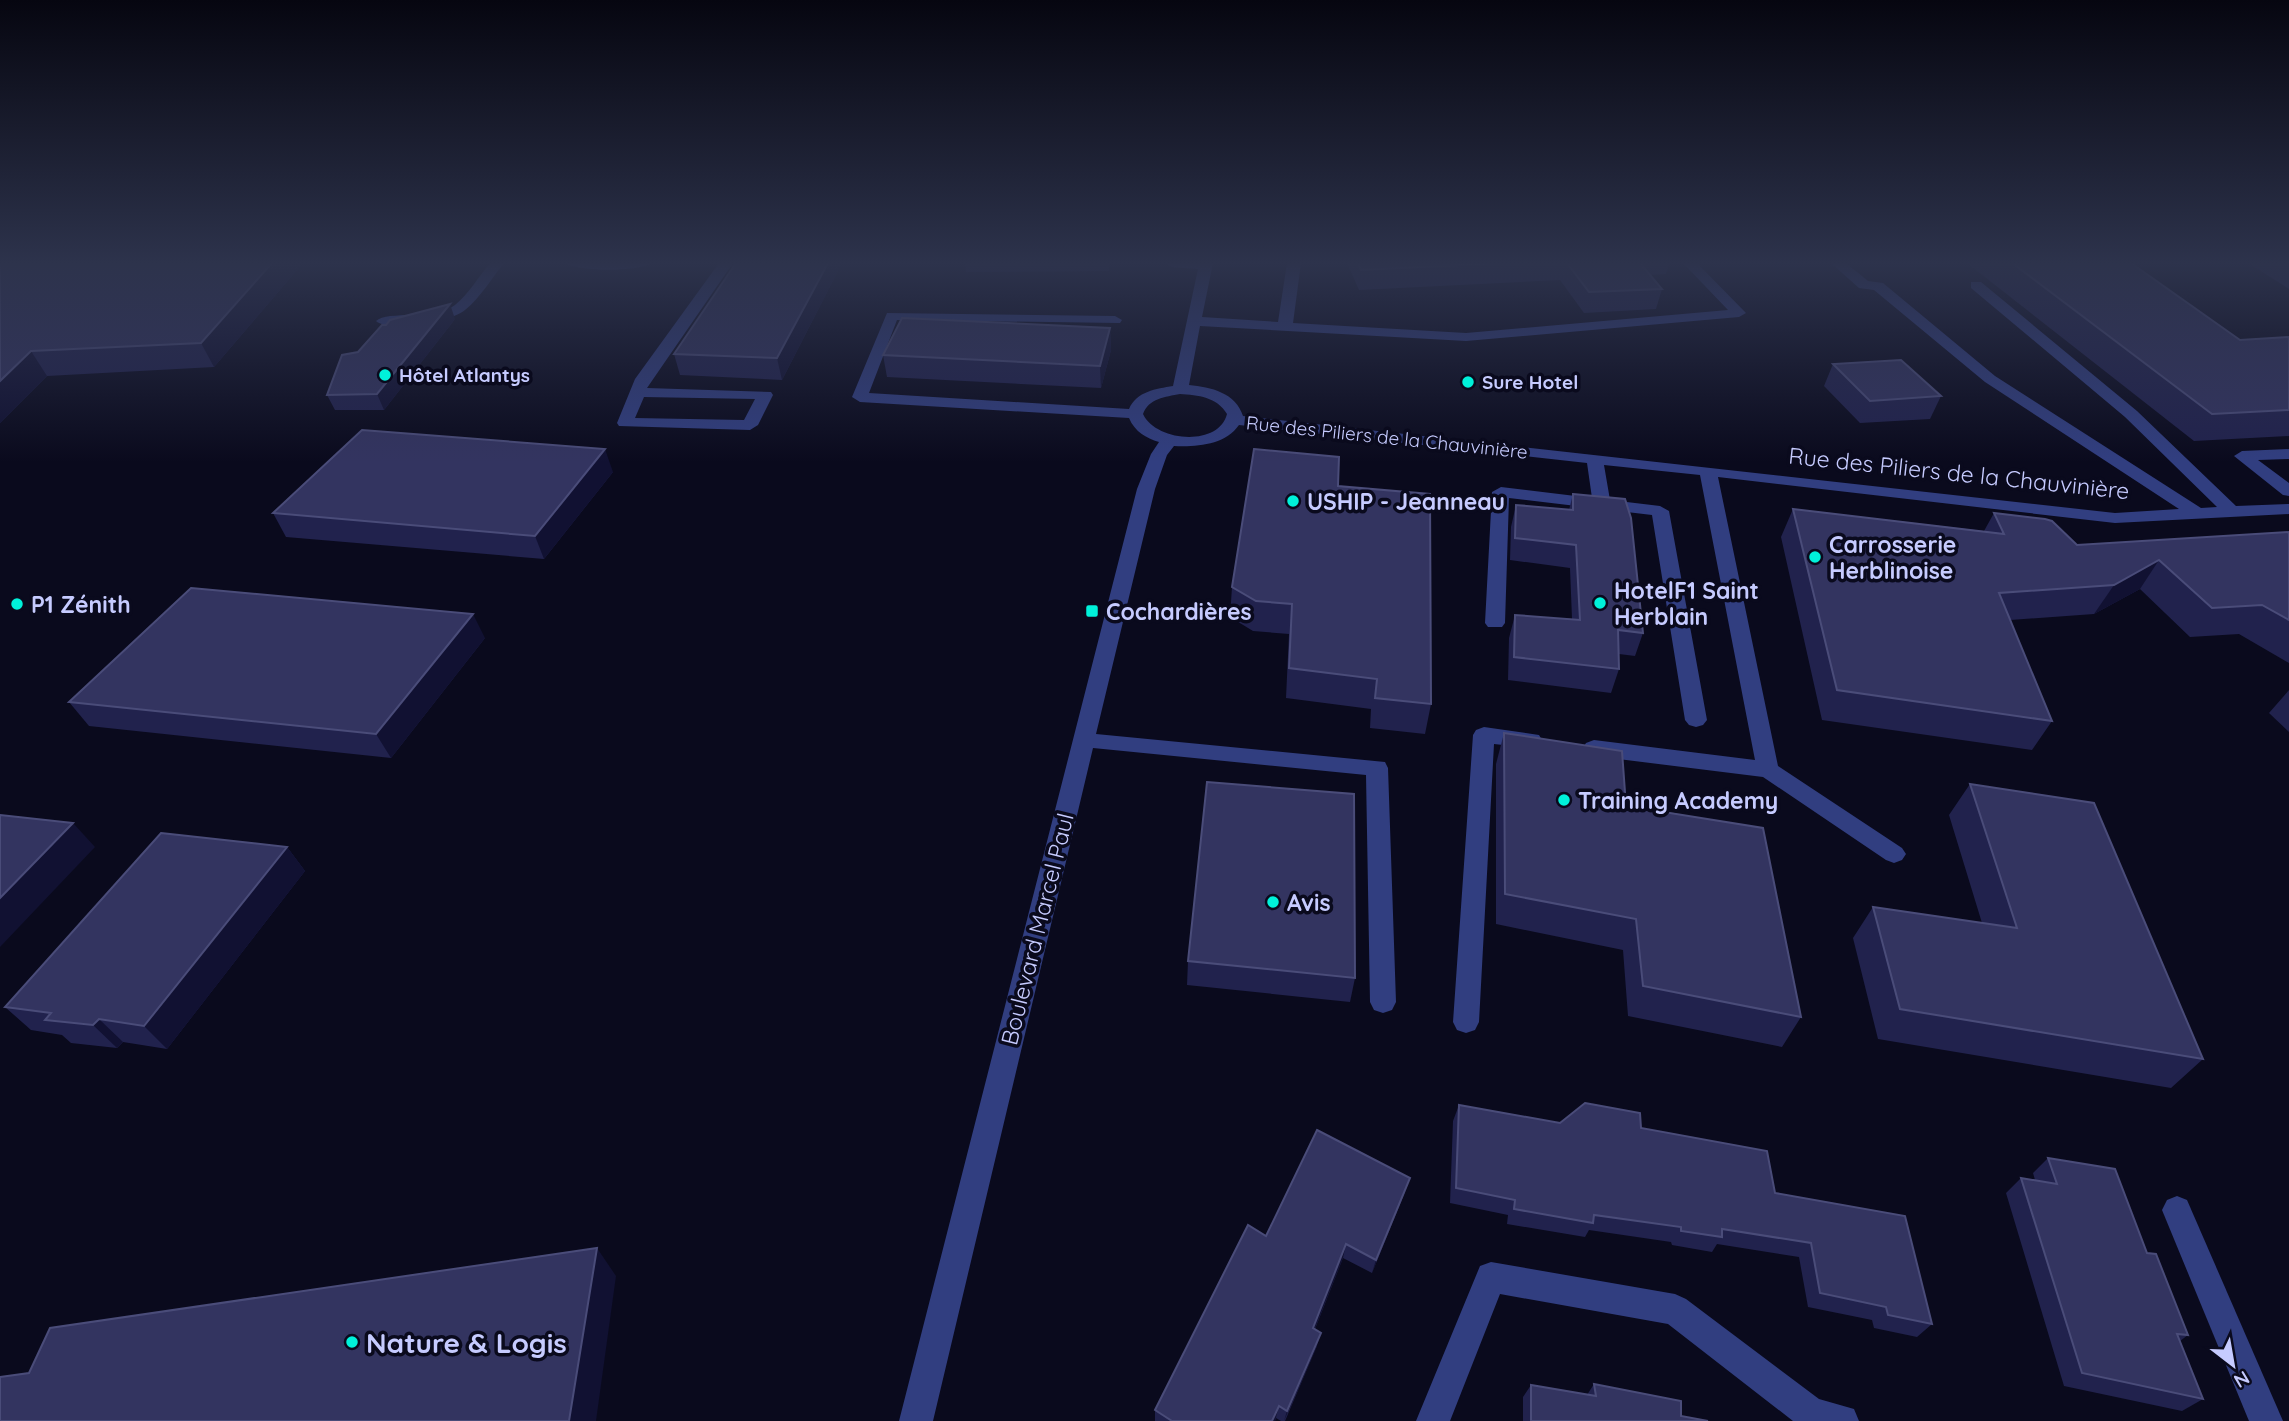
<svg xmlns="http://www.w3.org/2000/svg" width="2289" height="1421" viewBox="0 0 2289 1421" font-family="Quicksand,sans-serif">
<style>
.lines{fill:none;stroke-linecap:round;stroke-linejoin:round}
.minor{fill:#313e80;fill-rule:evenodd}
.wall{fill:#21224d}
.shaded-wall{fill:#111132}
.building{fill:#333460;stroke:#4a4c79;stroke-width:2}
.poi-dot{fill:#00f1da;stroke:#0a0a1d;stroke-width:2.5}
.labels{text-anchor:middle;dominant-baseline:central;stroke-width:7;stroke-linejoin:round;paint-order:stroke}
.far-poi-label{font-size:19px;font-weight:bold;fill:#c6cbff;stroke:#0a0a1d;text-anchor:start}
.far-street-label{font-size:19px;fill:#c6cbff;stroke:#0a0a1d}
.street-label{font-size:23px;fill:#c6cbff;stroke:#0a0a1d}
.poi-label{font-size:23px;font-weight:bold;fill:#c6cbff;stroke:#0a0a1d;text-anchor:start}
.near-poi-label{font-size:28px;font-weight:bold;fill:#c6cbff;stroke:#0a0a1d;text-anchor:start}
</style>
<rect width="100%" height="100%" fill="#0a0a1d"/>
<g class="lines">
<g class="minor">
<path d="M 490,263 L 504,263 C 492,278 480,298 465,310 C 452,322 388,332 376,321 C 388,310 434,321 455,305 C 468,295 479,276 490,263 Z"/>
<path d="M 566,263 L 651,263 C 639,272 578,272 566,263 Z"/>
<path d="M 719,263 L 733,263 L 647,388 L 771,392 L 773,395 L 758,425 L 750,430 L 619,426 L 617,423 L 635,379 ZM 644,397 L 755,399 L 744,420 L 635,418 Z"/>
<path d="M 1165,263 L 1213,263 L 1202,317 L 1278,322 L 1287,263 L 1301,263 L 1293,323 L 1466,333 L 1728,310 L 1683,263 L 1697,263 L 1746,313 L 1739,317 L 1466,341 L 1200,326 L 1189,385 C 1211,387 1236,393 1243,416 L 2115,513 L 2179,509 L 1985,382 L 1874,290 L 1859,288 L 1831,263 L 1846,263 L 1868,281 L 1883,283 L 1995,376 L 2201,508 L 2217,507 L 2125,417 L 1971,288 L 1971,282 L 1981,282 L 2137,411 L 2236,506 L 2289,504 L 2289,514 L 2115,523 L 1718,477 L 1778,766 L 1902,848 L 1906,854 L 1902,860 L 1894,863 L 1886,860 L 1763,777 L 1594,756 L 1586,753 L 1583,748 L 1586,743 L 1594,740 L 1755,760 L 1700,475 L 1604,465 L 1610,500 L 1660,506 L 1669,511 L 1707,720 L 1703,725 L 1696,727 L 1689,725 L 1685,720 L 1652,515 L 1509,498 L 1505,623 L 1502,627 L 1488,627 L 1485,623 L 1492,492 L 1501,487 L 1592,498 L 1587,463 L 1239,425 C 1225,445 1197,447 1174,446 L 1167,455 L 1155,489 L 1096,734 L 1385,762 L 1388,768 L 1396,1002 L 1392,1010 L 1383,1013 L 1374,1010 L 1370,1002 L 1366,775 L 1093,748 L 933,1421 L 899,1421 L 1137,489 L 1151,454 L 1159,442 C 1146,438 1135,432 1129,418 L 860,402 L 852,397 L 887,313 L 1115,316 L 1122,320 L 1120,323 L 897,320 L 869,393 L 1129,409 C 1137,391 1156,389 1173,386 L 1198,269 L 1172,267 ZM 1180,394 C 1198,395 1217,397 1227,414 C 1219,447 1156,442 1143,414 C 1149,398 1165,397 1180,394 Z"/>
<polygon points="2289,449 2289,459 2258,460 2289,483 2289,496 2283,495 2234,456 2242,451"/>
<polygon points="1484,727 1539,735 1542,740 1539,745 1531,748 1494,744 1479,1022 1475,1030 1466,1033 1457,1030 1453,1022 1473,735 1476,730"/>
<polygon points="2177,1196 2187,1200 2283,1421 2249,1421 2162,1210 2167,1200"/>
<polygon points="1491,1262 1675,1294 1686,1299 1819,1399 1854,1409 1859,1421 1793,1421 1668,1324 1500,1294 1450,1421 1416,1421 1480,1266"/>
</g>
</g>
<g class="wall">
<polygon points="0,263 303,263 214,367 47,376 0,423"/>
<polygon points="736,263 842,263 782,380 680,375 674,354"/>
<polygon points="965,263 1109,263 1109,271 966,272"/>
<polygon points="1347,263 1669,263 1666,274 1650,275 1662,289 1656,309 1584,313 1560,280 1359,290"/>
<polygon points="1967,263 2131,263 2240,340 2289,337 2289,436 2194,441"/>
<polygon points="2248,263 2289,263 2289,289"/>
<polygon points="455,319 384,410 335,410 327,395 358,352"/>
<polygon points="1110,328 1111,350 1101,388 887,377 883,355"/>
<polygon points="1833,364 1941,396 1930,419 1860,423 1824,386"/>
<polygon points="613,472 544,559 286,537 273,513"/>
<polygon points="1338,486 1431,704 1425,734 1370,728 1371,709 1286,698 1289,634 1253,631 1230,617 1232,587"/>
<polygon points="1573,494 1643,633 1635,656 1619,654 1619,669 1611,693 1508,680 1509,638 1515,615 1572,619 1570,568 1510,560 1511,527 1516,505 1569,510"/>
<polygon points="1793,509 1984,531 1994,513 2077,545 2289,532 2289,663 2239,634 2190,637 2140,589 2094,614 2010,620 2052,721 2032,750 1822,720 1781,537"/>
<polygon points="485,638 391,758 89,726 69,702"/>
<polygon points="2289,690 2289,732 2269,713"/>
<polygon points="1504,733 1626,806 1801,1017 1782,1047 1628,1016 1623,950 1496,924 1496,764"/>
<polygon points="1970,784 2203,1059 2171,1088 1878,1039 1853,938 1873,907 1982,923 1949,815"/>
<polygon points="287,847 305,871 167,1049 123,1042 117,1048 71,1043 62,1035 31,1030 5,1007"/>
<polygon points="1188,961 1355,978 1350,1002 1187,985"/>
<polygon points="1459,1105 1560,1123 1641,1128 1775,1193 1932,1324 1917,1337 1874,1328 1872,1320 1808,1307 1799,1257 1717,1244 1712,1252 1672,1245 1671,1242 1589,1230 1585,1237 1507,1224 1508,1215 1450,1203 1453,1121"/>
<polygon points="2048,1158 2147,1253 2188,1335 2180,1341 2203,1399 2182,1411 2064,1386 2006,1193 2021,1178 2035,1180 2033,1173"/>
<polygon points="1405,1192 1372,1273 1343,1258 1315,1329 1317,1346 1285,1421 1281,1421 1276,1418 1275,1421 1155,1421 1155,1410 1266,1236"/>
<polygon points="1594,1384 1681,1416 1708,1421 1523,1421 1523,1397 1531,1385 1587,1395"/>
</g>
<g class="shaded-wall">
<polygon points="272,263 303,263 214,367 201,343"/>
<polygon points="828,263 842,263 782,380 777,358"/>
<polygon points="450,304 455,319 384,410 377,394"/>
<polygon points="1110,328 1111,350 1101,388 1100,366"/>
<polygon points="31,351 47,376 0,423 0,381"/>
<polygon points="605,449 613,472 544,559 535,536"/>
<polygon points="2159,560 2140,589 2094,614 2114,585"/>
<polygon points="473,614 485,638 391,758 376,734"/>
<polygon points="73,823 95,847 0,947 0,898"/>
<polygon points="287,847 305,871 167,1049 144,1026"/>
<polygon points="99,1019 123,1042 117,1048 93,1025"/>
<polygon points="1410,1178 1405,1192 1372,1273 1376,1260"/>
<polygon points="1346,1244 1343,1258 1310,1341 1313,1328"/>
<polygon points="597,1248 616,1276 596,1421 569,1421"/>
<polygon points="1321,1333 1317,1346 1284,1421 1287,1411"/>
<polygon points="1279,1406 1275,1421 1272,1421"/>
</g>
<g class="building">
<polygon points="0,263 272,263 201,343 31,351 0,381"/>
<polygon points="736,263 828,263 777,358 674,354"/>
<polygon points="1358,263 1503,263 1361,270"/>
<polygon points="1567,263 1640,263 1662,289 1589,292"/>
<polygon points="2012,263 2131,263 2240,340 2289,337 2289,410 2212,414"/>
<polygon points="450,304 377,394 327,395 342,355 358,352 382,325 386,325 390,320"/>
<polygon points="902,318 1110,328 1100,366 883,355"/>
<polygon points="1901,360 1941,396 1870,401 1833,364"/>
<polygon points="362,430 605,449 535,536 273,513"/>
<polygon points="1254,449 1339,457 1338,486 1430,494 1431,704 1375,698 1377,679 1289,668 1292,604 1256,601 1232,587"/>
<polygon points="1573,494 1625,499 1631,518 1643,633 1618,630 1619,669 1514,657 1515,615 1580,620 1576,545 1515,538 1516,505 1573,510"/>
<polygon points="1793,509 2004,534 1994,513 2045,519 2052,521 2077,545 2289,532 2289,620 2262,605 2212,608 2159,560 2114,585 1999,593 2052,721 1837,690"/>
<polygon points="191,588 473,614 376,734 69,702"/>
<polygon points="1504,733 1622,751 1626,806 1763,828 1801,1017 1643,986 1636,919 1505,894"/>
<polygon points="1207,782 1354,794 1355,978 1188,961"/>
<polygon points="1970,784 2094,803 2203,1059 1900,1009 1873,907 2017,928"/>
<polygon points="0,815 73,823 0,898"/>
<polygon points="161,833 287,847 144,1026 99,1019 93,1025 45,1020 51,1013 5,1007"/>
<polygon points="1585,1103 1640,1113 1641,1128 1767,1151 1775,1193 1905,1216 1932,1324 1888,1315 1886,1307 1820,1293 1811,1243 1722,1229 1722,1237 1681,1231 1681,1227 1594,1215 1593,1223 1514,1209 1515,1200 1456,1188 1459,1105 1560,1123"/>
<polygon points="1317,1130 1410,1178 1376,1260 1346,1244 1313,1328 1321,1333 1287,1411 1279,1406 1272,1421 1172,1421 1155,1410 1248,1225 1266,1236"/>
<polygon points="2048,1158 2115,1169 2147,1253 2156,1254 2188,1335 2177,1334 2203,1399 2082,1373 2021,1178 2057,1184"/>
<polygon points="597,1248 569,1421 0,1421 0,1377 29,1373 50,1328"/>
<polygon points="1594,1384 1681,1401 1681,1416 1708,1421 1531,1421 1531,1385 1596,1396"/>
</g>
<linearGradient id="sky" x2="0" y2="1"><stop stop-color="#060610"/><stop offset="0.57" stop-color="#2d334c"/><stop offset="1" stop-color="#2d334c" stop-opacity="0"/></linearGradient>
<rect width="2289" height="462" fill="url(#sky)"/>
<g class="poi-dot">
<circle cx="385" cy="375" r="7"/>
<circle cx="1468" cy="382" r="7"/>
<circle cx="1293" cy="501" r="7"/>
<circle cx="1815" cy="557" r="7"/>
<circle cx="1600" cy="603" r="7"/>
<circle cx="17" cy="604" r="7"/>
<rect x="1085" y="604" width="14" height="14" rx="3.5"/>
<circle cx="1564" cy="800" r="7"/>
<circle cx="1273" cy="902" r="7"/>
<circle cx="352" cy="1342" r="7"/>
</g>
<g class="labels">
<g class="far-poi-label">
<text x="399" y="375">Hôtel Atlantys</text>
<text x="1482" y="382">Sure Hotel</text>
</g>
<g class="far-street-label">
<text transform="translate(1387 437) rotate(6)">Rue des Piliers de la Chauvinière</text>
</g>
<g class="street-label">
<text transform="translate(1959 473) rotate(6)">Rue des Piliers de la Chauvinière</text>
<text transform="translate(1037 929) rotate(-76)">Boulevard Marcel Paul</text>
</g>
<g class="poi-label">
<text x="1307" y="501">USHIP - Jeanneau</text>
<text x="1829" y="544">Carrosserie<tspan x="1829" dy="26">Herblinoise</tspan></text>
<text x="1614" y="590">HotelF1 Saint<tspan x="1614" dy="26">Herblain</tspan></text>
<text x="31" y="604">P1 Zénith</text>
<text x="1106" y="611">Cochardières</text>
<text x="1578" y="800">Training Academy</text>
<text x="1287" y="902">Avis</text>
</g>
<g class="near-poi-label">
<text x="366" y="1342">Nature &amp; Logis</text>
</g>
</g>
<g transform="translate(2233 1365) rotate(149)" stroke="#0a0a1d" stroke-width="5" paint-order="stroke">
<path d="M0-5L12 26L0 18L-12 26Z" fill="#c6cbff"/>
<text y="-10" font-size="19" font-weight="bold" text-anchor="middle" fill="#c6cbff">N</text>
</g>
</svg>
